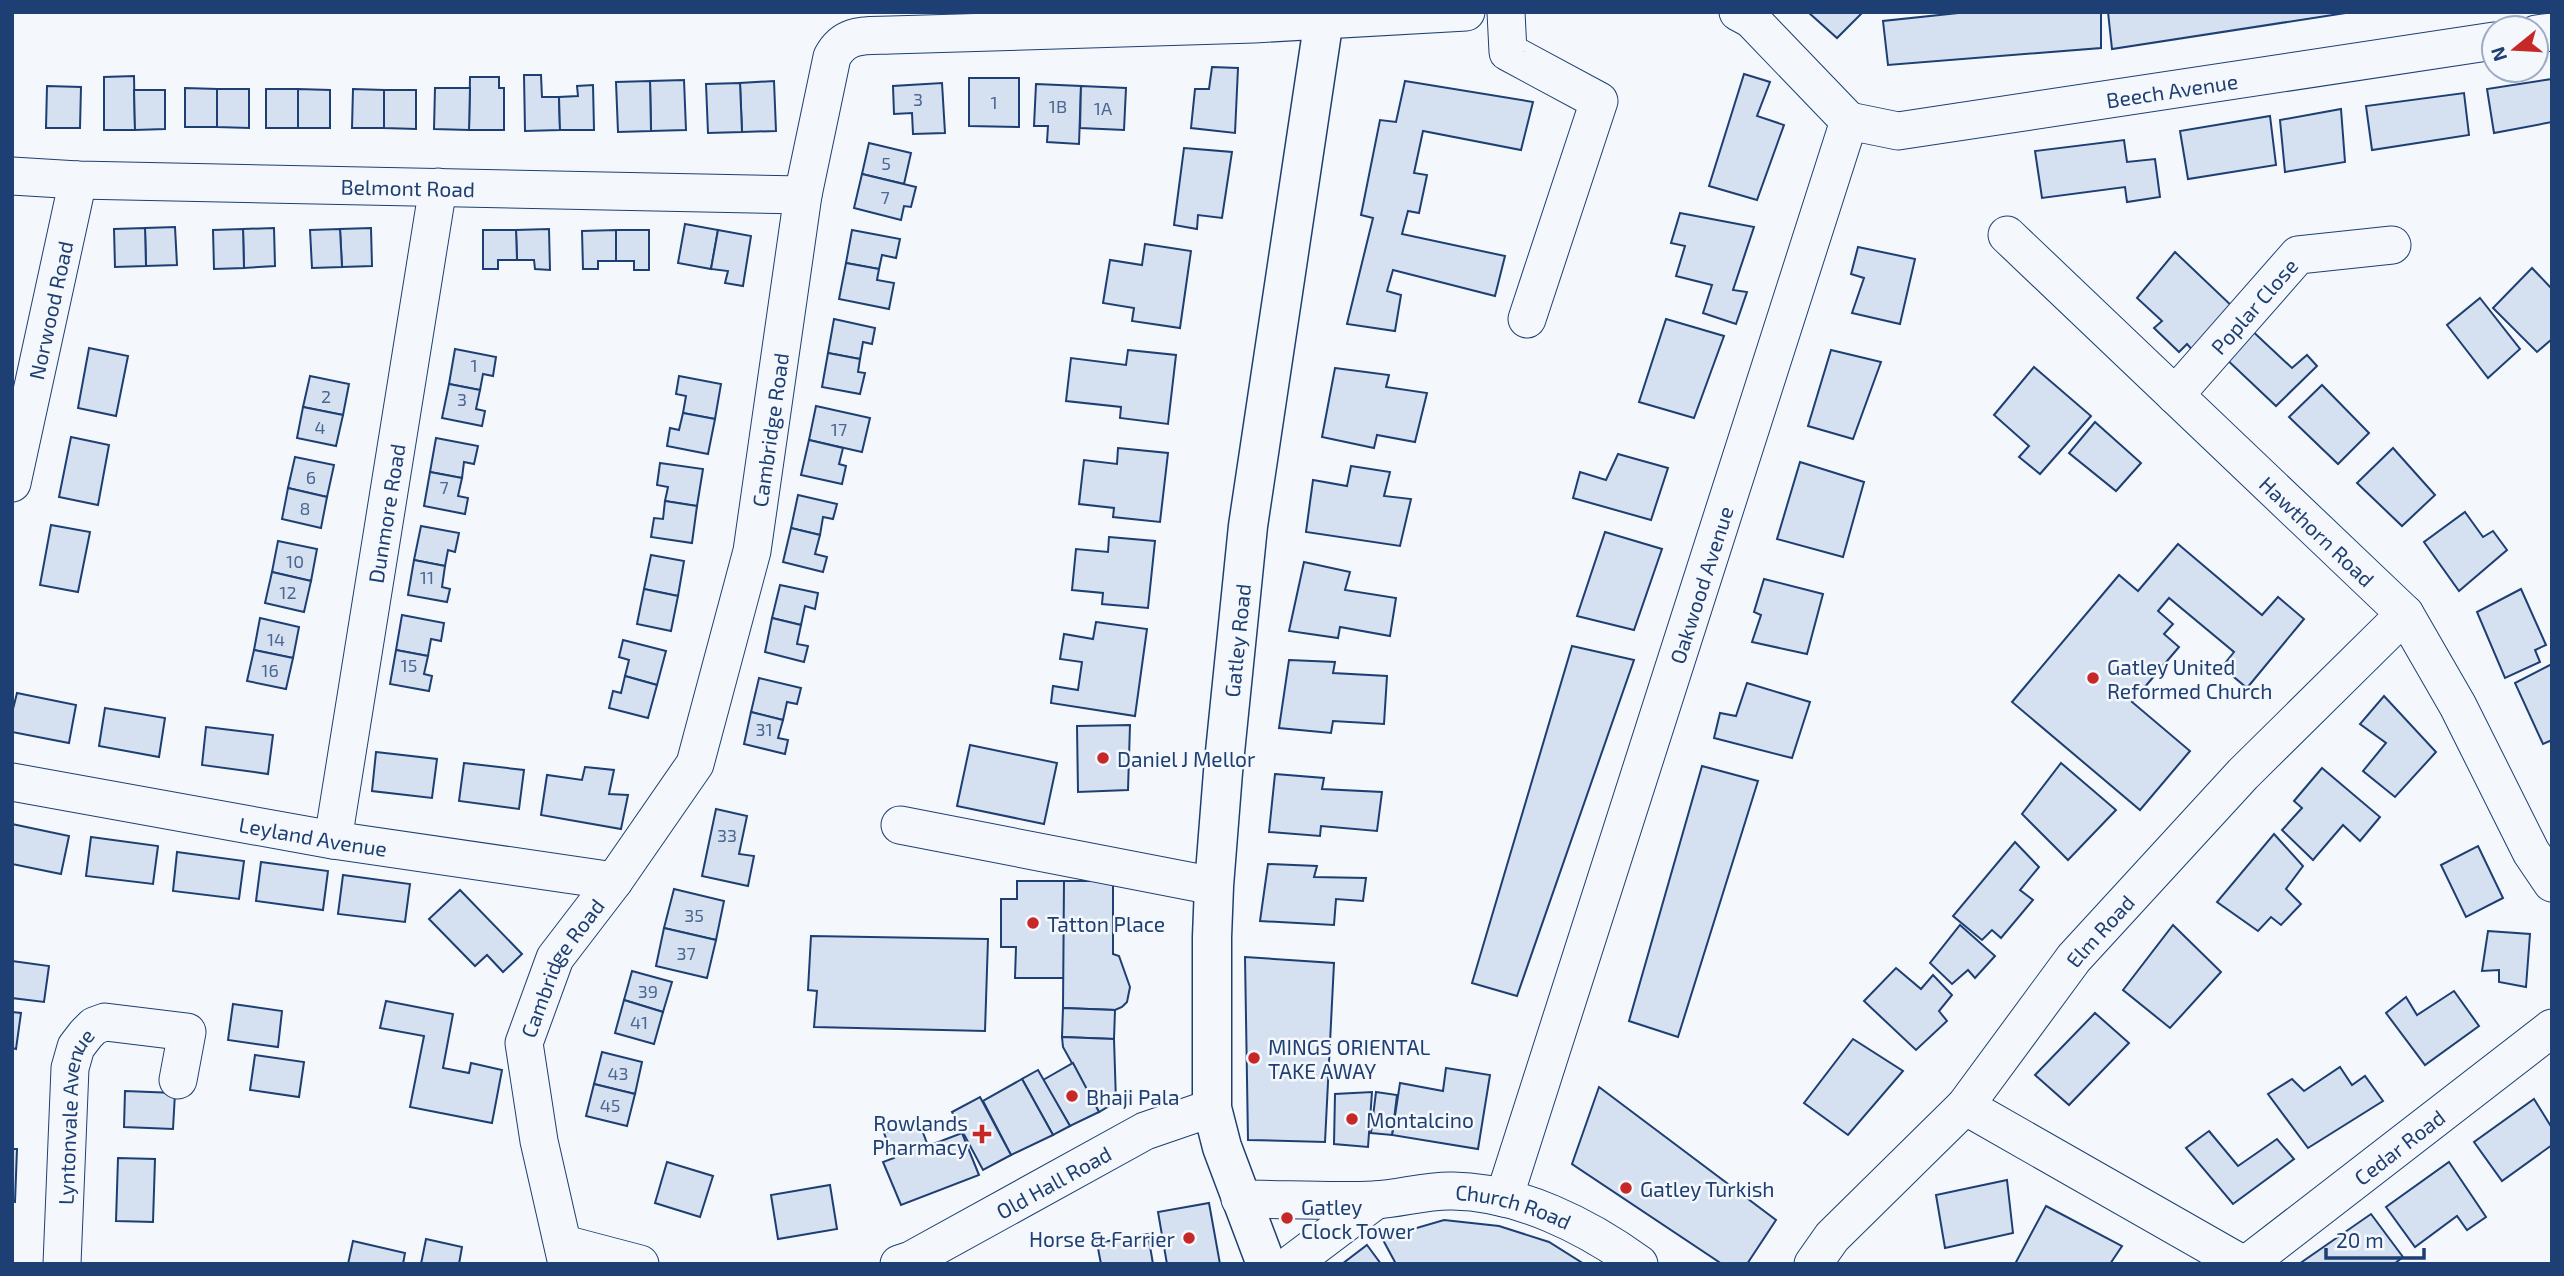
<svg xmlns="http://www.w3.org/2000/svg" width="2564" height="1276" viewBox="0 0 2564 1276" font-family="'Exo 2',sans-serif">
<style>
.building{fill:#d5e0f0;stroke:#1d3f73;stroke-width:2}
.lines{fill:none;stroke-linecap:round;stroke-linejoin:round}
.minor-casing{stroke:#1d3f73;stroke-width:39}
.major-casing{stroke:#1d3f73;stroke-width:41}
.minor{stroke:#f4f7fb;stroke-width:37}
.major{stroke:#f4f7fb;stroke-width:38}
.poi-dot{fill:#c62828;stroke:#f4f7fb;stroke-width:2.5}
.labels{text-anchor:middle;dominant-baseline:central;stroke-width:5;stroke-linejoin:round;paint-order:stroke}
.number-label{font-size:18px;fill:#4b6792}
.street-label{font-size:21px;fill:#1d3f73;stroke:#f4f7fb}
.poi-label{font-size:21px;fill:#1d3f73;stroke:#f4f7fb;text-anchor:start}
</style>
<rect width="100%" height="100%" fill="#f4f7fb"/>
<g class="building">
<polygon points="1808,12 1863,12 1837,38"/>
<polygon points="1968,12 2101,12 2101,48 1888,65 1883,21"/>
<polygon points="2108,12 2352,12 2112,49"/>
<polygon points="1212,67 1238,68 1235,133 1191,128 1195,89 1209,89"/>
<polygon points="1744,74 1770,82 1757,116 1784,125 1757,200 1709,186"/>
<polygon points="524,75 541,75 542,97 559,97 560,130 525,131"/>
<polygon points="134,76 135,130 104,130 104,77"/>
<polygon points="470,77 499,77 499,88 504,88 504,130 469,130"/>
<polygon points="969,78 1019,78 1019,127 969,126"/>
<polygon points="2552,79 2552,122 2494,133 2487,89"/>
<polygon points="684,80 686,130 651,131 650,81"/>
<polygon points="650,81 651,131 618,132 616,82"/>
<polygon points="774,81 776,131 742,132 740,83"/>
<polygon points="1405,81 1533,102 1521,150 1423,131 1414,173 1427,175 1419,213 1408,211 1402,234 1505,256 1495,296 1393,270 1387,291 1401,295 1395,331 1347,324 1373,218 1361,215 1380,120 1396,122"/>
<polygon points="740,83 742,132 708,133 706,84"/>
<polygon points="942,83 945,133 913,134 912,113 894,114 893,86"/>
<polygon points="1036,84 1081,86 1079,144 1047,142 1048,126 1034,126"/>
<polygon points="593,85 594,130 560,130 559,97 578,96 577,86"/>
<polygon points="47,86 81,87 80,128 46,128"/>
<polygon points="1081,86 1126,88 1124,130 1080,128"/>
<polygon points="185,88 217,89 217,127 185,127"/>
<polygon points="435,88 470,88 469,130 434,129"/>
<polygon points="217,89 249,89 249,128 217,127"/>
<rect x="266" y="89" width="32" height="39"/>
<polygon points="298,89 330,90 330,128 298,128"/>
<polygon points="353,89 384,90 384,128 352,128"/>
<polygon points="134,90 165,90 165,129 135,130"/>
<polygon points="384,90 416,90 416,129 384,128"/>
<polygon points="2464,93 2469,135 2372,150 2366,106"/>
<polygon points="2341,109 2345,162 2285,172 2280,120"/>
<polygon points="2270,116 2276,165 2188,179 2180,131"/>
<polygon points="2124,140 2127,162 2155,159 2160,197 2127,202 2125,187 2042,198 2035,151"/>
<polygon points="869,143 911,153 904,184 862,174"/>
<polygon points="1184,148 1232,152 1222,218 1198,215 1197,229 1174,225"/>
<polygon points="862,174 916,187 911,207 904,206 901,220 854,208"/>
<polygon points="1680,213 1754,227 1733,290 1747,292 1736,324 1703,313 1712,285 1676,276 1685,246 1671,243"/>
<polygon points="685,224 718,230 711,269 678,263"/>
<polygon points="175,227 177,265 146,266 145,228"/>
<polygon points="145,228 146,266 115,267 114,229"/>
<polygon points="274,228 275,266 244,268 243,229"/>
<polygon points="371,228 372,266 342,267 340,229"/>
<polygon points="243,229 244,268 214,269 213,230"/>
<polygon points="340,229 342,267 312,268 310,230"/>
<polygon points="549,229 550,270 535,269 534,260 517,260 516,230"/>
<polygon points="483,230 516,230 517,260 498,260 498,269 483,269"/>
<polygon points="616,230 616,261 598,261 598,269 583,269 582,231"/>
<polygon points="616,230 649,230 649,270 634,270 634,261 616,261"/>
<polygon points="718,230 751,236 743,286 725,283 728,271 711,269"/>
<polygon points="852,230 900,239 896,258 882,255 879,269 846,263"/>
<polygon points="1145,244 1191,251 1180,328 1132,321 1134,308 1103,303 1110,260 1142,265"/>
<polygon points="1858,247 1915,259 1900,324 1852,313 1864,278 1851,274"/>
<polygon points="2175,252 2235,309 2195,353 2187,344 2179,352 2154,328 2162,321 2137,298"/>
<polygon points="846,263 879,269 877,280 894,283 889,309 839,299"/>
<polygon points="2532,268 2552,289 2552,339 2537,352 2493,308"/>
<polygon points="2480,298 2520,349 2488,378 2447,325"/>
<polygon points="834,319 875,328 872,344 863,342 860,359 828,353"/>
<polygon points="1666,319 1724,336 1694,418 1639,402"/>
<polygon points="2247,326 2292,368 2307,355 2317,366 2276,406 2222,355"/>
<polygon points="89,348 128,356 116,416 78,408"/>
<polygon points="455,349 496,357 493,376 483,374 480,390 449,384"/>
<polygon points="1128,350 1176,355 1168,424 1120,418 1121,407 1066,401 1071,358 1126,365"/>
<polygon points="1831,350 1881,362 1853,439 1808,426"/>
<polygon points="828,353 860,359 858,372 865,373 860,394 822,387"/>
<polygon points="2034,367 2091,416 2040,474 2019,457 2029,446 1994,415"/>
<polygon points="1335,368 1389,375 1386,387 1427,393 1415,442 1377,435 1374,448 1322,437"/>
<polygon points="310,376 349,384 343,415 303,407"/>
<polygon points="679,376 721,384 715,419 683,413 686,396 676,394"/>
<polygon points="449,384 480,390 476,409 485,411 482,426 442,418"/>
<polygon points="2322,385 2369,433 2338,464 2289,417"/>
<polygon points="816,406 870,418 862,452 809,440"/>
<polygon points="303,407 343,415 336,446 297,438"/>
<polygon points="683,413 715,419 708,454 667,446 670,428 679,430"/>
<polygon points="2095,422 2141,463 2116,491 2069,453"/>
<polygon points="71,437 109,445 98,505 59,497"/>
<polygon points="436,438 478,446 474,464 464,462 462,478 430,472"/>
<polygon points="809,440 843,448 839,464 846,466 842,484 801,475"/>
<polygon points="1118,448 1168,453 1160,522 1113,517 1114,508 1079,504 1084,460 1117,464"/>
<polygon points="2393,448 2435,495 2402,526 2357,483"/>
<polygon points="1618,454 1668,468 1651,520 1573,498 1580,472 1606,480"/>
<polygon points="295,457 334,465 327,497 288,488"/>
<polygon points="1800,462 1864,482 1843,557 1777,539"/>
<polygon points="660,463 703,469 697,506 665,501 668,487 657,485"/>
<polygon points="1351,466 1390,472 1384,496 1411,499 1400,546 1306,532 1313,480 1347,486"/>
<polygon points="430,472 462,478 458,496 468,498 465,514 424,506"/>
<polygon points="288,488 327,497 321,528 282,519"/>
<polygon points="798,495 837,504 833,519 823,517 820,535 791,528"/>
<polygon points="665,501 697,506 692,543 651,537 654,518 663,519"/>
<polygon points="2465,512 2483,537 2493,531 2507,550 2459,591 2424,542"/>
<polygon points="51,525 90,532 78,592 40,585"/>
<polygon points="421,526 459,533 455,552 448,550 445,566 414,560"/>
<polygon points="791,528 820,535 815,554 827,557 823,572 783,562"/>
<polygon points="1605,532 1662,549 1634,630 1577,616"/>
<polygon points="1109,537 1155,541 1148,608 1102,604 1103,593 1072,590 1076,549 1108,552"/>
<polygon points="278,541 317,549 311,581 272,572"/>
<polygon points="2178,544 2262,615 2278,597 2304,619 2247,688 2222,667 2234,652 2169,598 2158,611 2173,624 2164,634 2179,647 2132,702 2190,751 2140,810 2012,702 2119,575 2138,591"/>
<polygon points="651,555 684,561 678,596 644,589"/>
<polygon points="414,560 445,566 442,587 450,589 447,602 408,595"/>
<polygon points="1304,562 1350,572 1345,590 1396,598 1390,636 1340,627 1338,638 1289,631"/>
<polygon points="272,572 311,581 304,612 265,603"/>
<polygon points="1764,579 1823,594 1807,654 1752,642 1761,615 1754,612"/>
<polygon points="780,585 818,593 815,609 805,606 801,625 772,618"/>
<polygon points="644,589 678,596 671,631 637,624"/>
<polygon points="2521,589 2546,645 2535,650 2540,662 2505,678 2477,612"/>
<polygon points="402,615 444,623 441,641 431,639 428,656 396,650"/>
<polygon points="260,618 299,627 293,658 254,650"/>
<polygon points="772,618 801,625 797,644 808,646 804,662 765,652"/>
<polygon points="1096,622 1147,629 1135,716 1051,703 1053,686 1078,690 1082,662 1060,659 1064,634 1093,639"/>
<polygon points="623,640 666,651 657,685 625,676 629,660 619,657"/>
<polygon points="1572,646 1634,660 1517,996 1472,983"/>
<polygon points="254,650 293,658 286,689 247,681"/>
<polygon points="396,650 428,656 424,674 432,676 429,691 390,684"/>
<polygon points="1289,660 1335,662 1333,673 1387,676 1384,724 1333,721 1331,733 1279,728"/>
<polygon points="2552,664 2552,740 2543,744 2515,683"/>
<polygon points="625,676 657,685 648,718 609,708 613,691 621,693"/>
<polygon points="759,678 801,688 797,704 787,702 783,720 751,712"/>
<polygon points="1747,683 1810,702 1792,758 1714,738 1720,713 1736,716"/>
<polygon points="17,693 76,705 69,743 12,732 12,713"/>
<polygon points="2384,696 2436,752 2395,797 2363,771 2386,743 2360,724"/>
<polygon points="105,708 165,718 159,757 99,746"/>
<polygon points="751,712 783,720 778,738 788,740 785,754 744,744"/>
<polygon points="1130,725 1128,790 1078,792 1077,726"/>
<polygon points="206,727 273,735 268,774 202,765"/>
<polygon points="970,745 1057,763 1044,824 957,806"/>
<polygon points="376,752 437,759 432,798 372,791"/>
<polygon points="464,763 524,770 519,809 459,801"/>
<polygon points="2061,763 2116,810 2068,860 2022,814"/>
<polygon points="1702,766 1758,781 1678,1037 1629,1021"/>
<polygon points="585,767 614,770 609,794 628,795 621,829 541,815 547,775 582,780"/>
<polygon points="2322,768 2380,817 2360,841 2343,825 2313,860 2282,830 2302,808 2294,801"/>
<polygon points="1275,774 1324,778 1322,789 1382,792 1377,831 1321,826 1320,836 1269,832"/>
<polygon points="716,809 747,816 739,854 754,856 748,886 702,876"/>
<polygon points="12,824 69,836 61,874 12,864"/>
<polygon points="2274,834 2303,866 2286,889 2301,904 2281,925 2271,917 2258,931 2217,902"/>
<polygon points="91,837 158,846 153,884 86,876"/>
<polygon points="2015,842 2039,867 2020,890 2033,900 2001,938 1992,930 1982,940 1953,916"/>
<polygon points="2478,846 2503,898 2466,917 2441,865"/>
<polygon points="177,852 244,861 239,899 173,891"/>
<polygon points="261,862 328,871 323,910 256,901"/>
<polygon points="1268,864 1317,866 1314,877 1366,878 1363,901 1336,899 1334,925 1260,921"/>
<polygon points="343,875 410,884 405,922 338,914"/>
<polygon points="1017,881 1064,881 1064,978 1015,978 1016,947 1001,947 1001,899 1017,899"/>
<polygon points="1064,881 1113,881 1113,954 1119,956 1130,987 1127,1002 1122,1007 1115,1010 1063,1008"/>
<polygon points="674,889 724,901 716,940 664,928"/>
<polygon points="460,890 522,954 503,972 487,955 475,966 429,919"/>
<polygon points="1960,925 1995,956 1975,978 1968,970 1952,984 1930,963"/>
<polygon points="2173,925 2221,972 2170,1028 2123,990"/>
<polygon points="664,928 716,940 707,978 656,966"/>
<polygon points="2488,931 2530,934 2526,987 2499,982 2499,970 2482,971"/>
<polygon points="811,936 988,939 985,1031 814,1027 817,991 808,990"/>
<polygon points="1245,957 1334,963 1325,1142 1248,1140"/>
<polygon points="12,961 49,966 44,1002 12,998"/>
<polygon points="1896,968 1921,989 1933,975 1952,995 1939,1011 1947,1021 1916,1050 1864,1001"/>
<polygon points="632,971 672,982 663,1012 624,1000"/>
<polygon points="2454,991 2479,1026 2425,1065 2386,1013 2406,997 2417,1015"/>
<polygon points="624,1000 663,1012 654,1044 615,1033"/>
<polygon points="386,1001 453,1014 443,1068 469,1073 471,1063 502,1070 492,1123 410,1107 424,1036 380,1028"/>
<polygon points="233,1004 282,1011 278,1047 228,1040"/>
<polygon points="1063,1008 1115,1010 1114,1039 1062,1037"/>
<polygon points="12,1012 21,1013 16,1049 12,1048"/>
<polygon points="2095,1013 2129,1043 2069,1105 2035,1075"/>
<polygon points="1062,1037 1114,1039 1116,1102 1099,1112 1063,1047"/>
<polygon points="1853,1039 1903,1071 1848,1135 1804,1103"/>
<polygon points="602,1052 642,1062 635,1094 594,1084"/>
<polygon points="255,1055 304,1062 299,1097 250,1090"/>
<polygon points="1073,1063 1099,1112 1070,1126 1043,1080"/>
<polygon points="2340,1067 2352,1085 2365,1076 2383,1101 2308,1148 2268,1094 2292,1079 2304,1091"/>
<polygon points="1446,1068 1490,1075 1478,1149 1392,1135 1400,1083 1443,1091"/>
<polygon points="1038,1070 1070,1126 1053,1135 1022,1079"/>
<polygon points="1022,1079 1053,1135 1011,1155 983,1101"/>
<polygon points="594,1084 635,1094 627,1126 586,1116"/>
<polygon points="1599,1087 1776,1220 1747,1264 1722,1264 1572,1164"/>
<polygon points="125,1091 175,1093 173,1129 124,1127"/>
<polygon points="1372,1092 1368,1147 1334,1144 1335,1094"/>
<polygon points="1376,1092 1397,1095 1392,1135 1371,1133"/>
<polygon points="980,1097 1011,1155 983,1170 952,1112"/>
<polygon points="2534,1099 2552,1128 2552,1145 2502,1181 2474,1142"/>
<polygon points="918,1119 928,1146 962,1133 979,1175 901,1205 883,1162 894,1158 884,1133"/>
<polygon points="2209,1131 2238,1166 2277,1139 2294,1159 2233,1204 2186,1148"/>
<polygon points="12,1149 17,1149 15,1202 12,1201"/>
<polygon points="118,1158 155,1159 153,1222 116,1221"/>
<polygon points="667,1162 713,1176 700,1217 655,1203"/>
<polygon points="2449,1162 2486,1217 2467,1230 2457,1216 2415,1247 2386,1207"/>
<polygon points="2007,1180 2013,1233 1945,1248 1936,1195"/>
<polygon points="830,1185 837,1229 778,1239 771,1195"/>
<polygon points="1209,1203 1220,1264 1167,1264 1158,1212"/>
<polygon points="2046,1206 2122,1246 2110,1264 2015,1264"/>
<polygon points="2371,1214 2403,1257 2394,1264 2299,1264"/>
<polygon points="1444,1220 1499,1226 1549,1242 1584,1264 1396,1264 1382,1238"/>
<polygon points="1148,1234 1153,1264 1101,1264 1097,1243"/>
<polygon points="426,1239 462,1247 459,1264 421,1264"/>
<polygon points="353,1241 405,1253 403,1264 348,1264"/>
<polygon points="1367,1245 1381,1264 1342,1264"/>
</g>
<g class="lines">
<g class="minor-casing">
<g id="minor">
<polyline points="1506,12 1508,52 1599,101 1527,319"/>
<polyline points="2536,34 2552,32"/>
<path id="s1" d="M 1849,121 L 1898,131 L 2494,41"/>
<path id="s2" d="M 12,176 L 78,180 L 803,195"/>
<path id="s3" d="M 2007,235 L 2405,614 L 2458,706 L 2531,852 L 2552,883"/>
<path id="s4" d="M 2175,395 L 2298,255 L 2392,245"/>
<path id="s5" d="M 12,483 L 78,180"/>
<path id="s6" d="M 12,782 L 333,840 L 614,881"/>
<polyline points="900,825 1214,886"/>
<path id="s7" d="M 333,840 L 438,187"/>
<polyline points="1965,1106 2242,1264"/>
<path id="s8" d="M 1504,1198 L 1849,121 L 1751,19 L 1738,12"/>
<path id="s9" d="M 1240,1199 C 1284,1199 1329,1202 1374,1200 C 1400,1199 1426,1190 1453,1191 C 1519,1192 1587,1226 1639,1264"/>
<polyline points="564,1244 640,1264"/>
<path id="s10" d="M 62,1264 L 70,1068 L 76,1047 L 86,1034 L 94,1026 L 105,1022 L 187,1032 L 178,1080"/>
<path id="s11" d="M 567,1264 L 539,1141 L 524,1043 L 555,958 L 614,881 L 695,764 L 752,551 L 803,195 L 832,57 C 845,32 866,36 891,35 L 1254,24 L 1466,12"/>
<path id="s12" d="M 899,1264 L 911,1260 L 1145,1131 L 1212,1108"/>
<polyline points="1291,1264 1376,1200"/>
<path id="s13" d="M 1813,1264 L 1832,1237 L 1965,1106 L 2074,958 L 2243,774 L 2405,614"/>
<path id="s14" d="M 2247,1264 L 2552,1028"/>
</g>
</g>
<g class="major-casing">
<g id="major">
<path id="s15" d="M 1266,1264 L 1222,1147 L 1212,1108 L 1212,937 L 1214,886 L 1223,772 L 1248,526 L 1325,12"/>
</g>
</g>
<use href="#minor" class="minor"/>
<use href="#major" class="major"/>
</g>
<g class="poi-dot">
<circle cx="2093" cy="678" r="7"/>
<circle cx="1103" cy="758" r="7"/>
<circle cx="1033" cy="923" r="7"/>
<circle cx="1254" cy="1058" r="7"/>
<circle cx="1072" cy="1096" r="7"/>
<circle cx="1352" cy="1119" r="7"/>
<path d="M978.5 1123.5h7v7h7v7h-7v7h-7v-7h-7v-7h7z"/>
<circle cx="1626" cy="1188" r="7"/>
<circle cx="1287" cy="1218" r="7"/>
<circle cx="1189" cy="1238" r="7"/>
</g>
<g class="labels">
<g class="number-label">
<text x="918" y="99">3</text>
<text x="994" y="102">1</text>
<text x="1058" y="106">1B</text>
<text x="1103" y="108">1A</text>
<text x="886" y="163">5</text>
<text x="885" y="197">7</text>
<text x="474" y="365">1</text>
<text x="326" y="396">2</text>
<text x="462" y="399">3</text>
<text x="320" y="427">4</text>
<text x="839" y="429">17</text>
<text x="311" y="477">6</text>
<text x="444" y="487">7</text>
<text x="305" y="508">8</text>
<text x="295" y="561">10</text>
<text x="427" y="577">11</text>
<text x="288" y="592">12</text>
<text x="276" y="639">14</text>
<text x="409" y="665">15</text>
<text x="270" y="670">16</text>
<text x="764" y="729">31</text>
<text x="727" y="835">33</text>
<text x="694" y="915">35</text>
<text x="686" y="953">37</text>
<text x="648" y="991">39</text>
<text x="639" y="1022">41</text>
<text x="618" y="1073">43</text>
<text x="610" y="1105">45</text>
</g>
<g class="street-label">
<text stroke="none"><textPath href="#s1" startOffset="327">Beech Avenue</textPath></text>
<text stroke="none"><textPath href="#s2" startOffset="396">Belmont Road</textPath></text>
<text stroke="none"><textPath href="#s4" startOffset="119">Poplar Close</textPath></text>
<text stroke="none"><textPath href="#s5" startOffset="177">Norwood Road</textPath></text>
<text stroke="none"><textPath href="#s11" startOffset="898">Cambridge Road</textPath></text>
<text stroke="none"><textPath href="#s7" startOffset="331">Dunmore Road</textPath></text>
<text stroke="none"><textPath href="#s3" startOffset="429">Hawthorn Road</textPath></text>
<text stroke="none"><textPath href="#s8" startOffset="644">Oakwood Avenue</textPath></text>
<text stroke="none"><textPath href="#s15" startOffset="634">Gatley Road</textPath></text>
<text stroke="none"><textPath href="#s6" startOffset="306">Leyland Avenue</textPath></text>
<text stroke="none"><textPath href="#s13" startOffset="441">Elm Road</textPath></text>
<text stroke="none"><textPath href="#s11" startOffset="310">Cambridge Road</textPath></text>
<text stroke="none"><textPath href="#s10" startOffset="149">Lyntonvale Avenue</textPath></text>
<text stroke="none"><textPath href="#s14" startOffset="192">Cedar Road</textPath></text>
<text stroke="none"><textPath href="#s12" startOffset="175">Old Hall Road</textPath></text>
<text stroke="none"><textPath href="#s9" startOffset="276">Church Road</textPath></text>
</g>
<g class="poi-label">
<text x="2107" y="666">Gatley United<tspan x="2107" dy="24">Reformed Church</tspan></text>
<text x="1117" y="758">Daniel J Mellor</text>
<text x="1047" y="923">Tatton Place</text>
<text x="1268" y="1046">MINGS ORIENTAL<tspan x="1268" dy="24">TAKE AWAY</tspan></text>
<text x="1086" y="1096">Bhaji Pala</text>
<text x="1366" y="1119">Montalcino</text>
<text x="968" y="1122" text-anchor="end">Rowlands<tspan x="968" dy="24">Pharmacy</tspan></text>
<text x="1640" y="1188">Gatley Turkish</text>
<text x="1301" y="1206">Gatley<tspan x="1301" dy="24">Clock Tower</tspan></text>
<text x="1175" y="1238" text-anchor="end">Horse &amp; Farrier</text>
</g>
</g>
<rect width="2564" height="1276" fill="none" stroke="#1d3f73" stroke-width="28"/>
<g transform="translate(2515 49) rotate(252)"><circle r="33" fill="#f4f7fb" stroke="#9eadc5" stroke-width="2"/>
<path d="M0-5L12 26L0 18L-12 26Z" fill="#c62828"/>
<text y="-10" font-size="19" font-weight="bold" text-anchor="middle" fill="#1d3f73">N</text>
</g>
<path d="M2326 1248v10h98v-10" fill="none" stroke="#1d3f73" stroke-width="3.5"/>
<text x="2336" y="1248" font-size="21" fill="#1d3f73" stroke="#f4f7fb" stroke-width="5" paint-order="stroke">20 m</text>
</svg>
